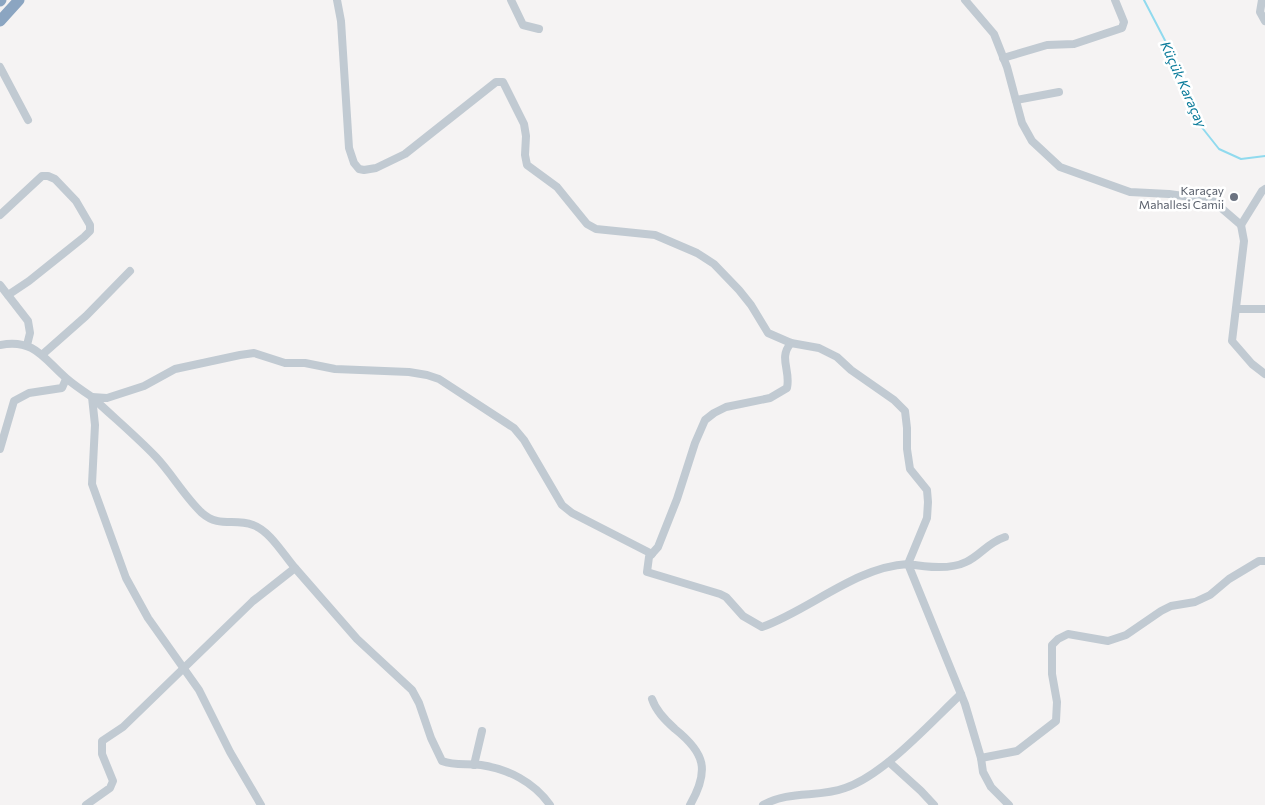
<svg xmlns="http://www.w3.org/2000/svg" width="1265" height="805" viewBox="0 0 1265 805" font-family="Commissioner,sans-serif">
<style>
.lines{fill:none;stroke-linecap:round;stroke-linejoin:round}
.stream{stroke:#90daee;stroke-width:2}
.minor{stroke:#c1cad2;stroke-width:8}
.highway{stroke:#8ba5c1;stroke-width:11}
.worship-dot{fill:#6b7280;stroke:#fff;stroke-width:2}
.labels{text-anchor:middle;dominant-baseline:central;stroke-width:5;stroke-linejoin:round;paint-order:stroke}
.worship-label{font-size:12px;fill:#5b616d;stroke:#fff;text-anchor:end}
.water-label{font-size:14px;font-style:italic;fill:#0c7c9b;stroke:#fff}
</style>
<rect width="100%" height="100%" fill="#f5f3f3"/>
<g class="lines">
<polyline class="stream" points="1144,0 1170,50 1200,125 1219,149 1241,159 1265,156"/>
<g class="minor">
<path d="M 337,0 L 341,21 L 349,148 L 354,163 L 359,169 L 364,170 L 376,168 L 405,154 L 496,82 L 503,82 L 524,124 L 526,136 L 525,155 L 527,165 L 557,187 L 587,224 L 596,229 L 655,235 L 697,253 L 714,264 L 739,290 L 751,305 L 768,333 L 791,343 L 819,348 L 837,357 L 851,370 L 894,400 L 905,411 L 907,428 L 907,449 L 910,469 L 927,490 L 928,502 L 927,518 L 908,564 C 925,567 950,570 966,562 C 981,555 987,543 1005,537"/>
<polyline points="511,0 523,25 539,29"/>
<polyline points="965,0 994,34 1007,67 1022,123 1032,141 1060,167 1130,192 1169,194 1212,200 1241,225 1244,241 1232,341 1252,364 1265,374"/>
<polyline points="1262,0 1260,12 1265,21"/>
<polyline points="1003,58 1047,45 1074,44 1122,28 1124,22 1115,0"/>
<polyline points="0,67 28,120"/>
<polyline points="1016,100 1059,92"/>
<polyline points="0,215 42,176 48,176 55,179 76,201 90,225 90,231 84,237 29,281 8,295"/>
<polyline points="1241,225 1262,191 1265,189"/>
<polyline points="0,285 28,321 30,333 27,345"/>
<polyline points="1237,309 1265,309"/>
<path d="M 791,343 C 778,358 791,370 787,388 L 770,398 L 726,407 L 714,413 L 705,420 L 695,443 L 677,499 L 658,547 L 649,557 L 647,572 L 720,594 L 726,597 L 743,616 L 762,627 C 810,610 855,567 908,564 L 965,704 L 981,758 L 983,772 L 991,787 L 1009,805"/>
<path d="M 0,345 C 34,338 44,359 66,378 C 74,385 83,391 92,397 L 95,425 L 92,484 L 126,578 L 148,618 L 199,690 L 230,752 L 261,805"/>
<polyline points="43,354 86,316 130,271"/>
<polyline points="0,449 14,401 29,393 62,388 66,379"/>
<path d="M 295,568 C 283,554 270,531 253,525 C 234,518 219,528 202,513 C 185,497 172,474 156,457 C 136,436 113,417 92,397 L 107,398 L 144,386 L 175,369 L 240,355 L 254,353 L 285,363 L 305,363 L 335,369 L 409,372 L 427,375 L 439,379 L 514,428 L 524,440 L 562,505 L 572,513 L 652,554"/>
<path d="M 652,699 C 656,711 665,720 675,729 C 705,753 710,770 690,805"/>
<polyline points="981,758 1017,751 1056,721 1057,702 1052,674 1052,645 1058,639 1068,634 1108,641 1126,635 1161,611 1171,606 1195,602 1210,595 1229,579 1259,561 1265,561"/>
<polyline points="889,762 921,791 934,805"/>
<polyline points="474,765 482,731"/>
<path d="M 86,805 L 110,788 L 113,781 L 102,754 L 102,741 L 123,727 L 253,601 L 295,568 L 357,639 L 412,690 L 419,703 L 431,738 L 442,761 C 455,766 467,763 481,765 C 508,769 534,782 550,805"/>
<path d="M 763,805 C 790,790 818,798 845,788 C 884,775 930,723 961,694"/>
</g>
<g class="highway">
<polyline points="0,1 1,0"/>
<polyline points="0,21 19,0"/>
</g>
</g>
<circle class="worship-dot" cx="1234" cy="197" r="5"/>
<g class="labels">
<g class="worship-label">
<text x="1224" y="190">Karaçay<tspan x="1224" dy="14">Mahallesi Camii</tspan></text>
</g>
<g class="water-label">
<text transform="translate(1184 84) rotate(66)">Küçük Karaçay</text>
</g>
</g>
</svg>
